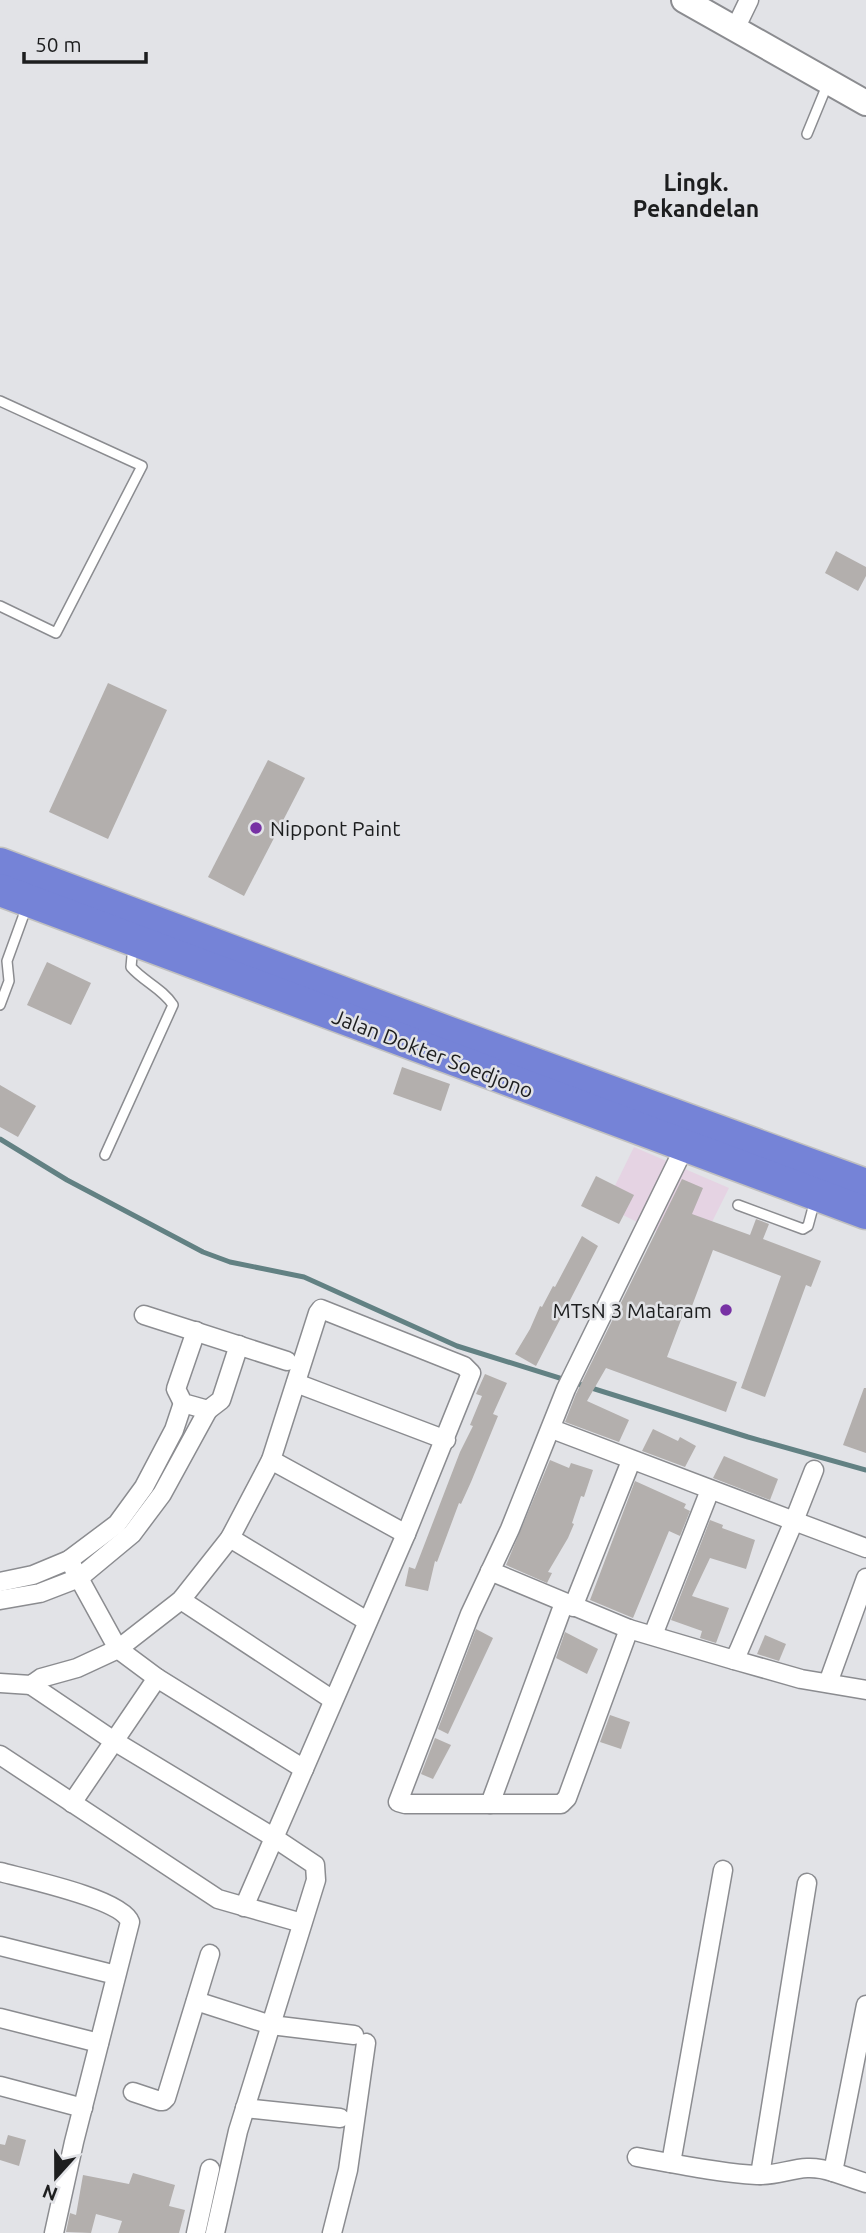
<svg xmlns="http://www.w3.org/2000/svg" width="866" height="2233" viewBox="0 0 866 2233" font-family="Ubuntu,sans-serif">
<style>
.commercial{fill:#e5d3e3}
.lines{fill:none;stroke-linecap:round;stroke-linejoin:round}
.stream{stroke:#628183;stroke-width:5}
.building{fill:#b3afad}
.lane-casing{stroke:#8b8c90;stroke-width:12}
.street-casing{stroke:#8b8c90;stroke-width:21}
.secondary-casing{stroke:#8b8c90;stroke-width:28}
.highway-casing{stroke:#c0c0c0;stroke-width:35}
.lane{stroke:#fff;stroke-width:9}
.street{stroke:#fff;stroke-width:18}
.secondary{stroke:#fff;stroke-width:24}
.highway{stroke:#7583d7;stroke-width:32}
.poi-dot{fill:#7731a4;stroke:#e2e3e7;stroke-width:2.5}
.labels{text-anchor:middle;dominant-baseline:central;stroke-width:5;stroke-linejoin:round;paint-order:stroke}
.poi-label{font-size:21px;fill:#1d1e1f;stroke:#e2e3e7;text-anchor:start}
.street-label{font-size:21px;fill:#1d1e1f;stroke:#e2e3e7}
.neighbourhood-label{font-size:23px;font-weight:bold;fill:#1d1e1f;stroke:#e2e3e7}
</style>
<rect width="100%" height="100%" fill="#e2e3e7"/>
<polygon class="commercial" points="634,1147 729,1188 697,1252 605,1206"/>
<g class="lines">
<polyline class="stream" points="0,1139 67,1180 203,1252 230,1262 304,1277 457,1346 748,1437 866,1470"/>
</g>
<g class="building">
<polygon points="836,551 866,567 866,576 858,591 825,573"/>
<polygon points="108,683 167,710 108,839 49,812"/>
<polygon points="268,760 305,778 244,896 208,877"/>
<polygon points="47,962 91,983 71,1025 27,1005"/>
<polygon points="402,1067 450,1084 441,1111 393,1094"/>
<polygon points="0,1085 36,1106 18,1137 0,1127"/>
<polygon points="596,1176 634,1195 619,1224 581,1206"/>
<polygon points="682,1179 703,1188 692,1214 750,1235 756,1219 769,1224 763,1239 821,1261 811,1287 806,1285 765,1397 741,1388 781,1276 713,1250 689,1314 684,1312 667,1357 737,1382 726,1412 606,1368 587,1401 629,1420 619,1442 565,1422 576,1394"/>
<polygon points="582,1236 598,1246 536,1366 515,1354 530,1329 540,1306 542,1307 553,1286 555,1287"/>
<polygon points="485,1374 507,1383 493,1414 498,1416 471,1482 461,1504 459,1503 437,1562 435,1561 428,1591 405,1586 409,1567 415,1569 460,1452 473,1426 470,1425 482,1396 476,1394"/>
<polygon points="864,1388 866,1388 866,1453 843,1445"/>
<polygon points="653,1429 678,1441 680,1437 696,1446 685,1467 642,1451"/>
<polygon points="724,1456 778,1479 770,1500 713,1478"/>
<polygon points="550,1460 569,1468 571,1463 593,1470 584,1497 581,1496 572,1523 574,1524 568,1538 548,1572 552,1573 547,1583 506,1565"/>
<polygon points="635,1481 686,1504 684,1508 690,1511 680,1536 669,1531 633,1618 590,1600"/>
<polygon points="710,1520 723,1525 722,1528 755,1540 746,1569 710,1558 692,1596 729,1608 716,1643 700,1638 702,1631 671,1620"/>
<polygon points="476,1629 493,1638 448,1734 438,1729"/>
<polygon points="565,1632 598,1649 587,1674 556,1658"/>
<polygon points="765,1635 786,1644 779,1661 757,1654"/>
<polygon points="610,1715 630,1722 621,1749 600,1742"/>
<polygon points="435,1738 451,1745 433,1779 421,1774"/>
<polygon points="8,2135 26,2140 19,2166 0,2160 0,2144 5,2145"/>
<polygon points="133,2173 175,2185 169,2206 185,2210 179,2233 118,2233 122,2221 96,2214 91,2233 66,2232 70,2213 76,2215 83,2175 129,2184"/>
</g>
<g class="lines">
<g class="lane-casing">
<g id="lane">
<polyline points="807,134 828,83"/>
<polyline points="0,401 142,466 56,633 0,606"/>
<polyline points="0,1005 9,981 7,961 27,906"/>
<path d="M 105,1155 L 173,1005 C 163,989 143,981 131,967 L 133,945"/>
<polyline points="738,1205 803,1229 808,1226 815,1200"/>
</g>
</g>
<g class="street-casing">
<g id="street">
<polyline points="735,29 749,0"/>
<polyline points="144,1315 287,1361"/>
<polyline points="196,1331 176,1389 183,1403 208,1410 221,1400 239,1345"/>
<polyline points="296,1383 446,1440"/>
<polyline points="271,1460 406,1534"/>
<polyline points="814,1470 794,1521 866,1548"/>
<polyline points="230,1538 367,1621"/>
<polyline points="69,1560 118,1649 157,1678 304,1769"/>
<polyline points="490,1571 629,1629 734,1660 739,1650 794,1521 552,1429"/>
<polyline points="0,1582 33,1575 69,1560 117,1524 144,1487 174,1430 183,1403"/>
<polyline points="0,1600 40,1593 79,1578 132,1534 162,1494 208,1410"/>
<polyline points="181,1600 333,1700"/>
<polyline points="573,1607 631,1461"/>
<polyline points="629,1629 567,1798 561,1804 405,1804 398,1802 470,1614 510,1529 566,1389 685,1146"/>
<polyline points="653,1635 710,1490"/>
<polyline points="734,1660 801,1679 866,1690"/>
<polyline points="0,1683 31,1685 41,1678 77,1668 118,1649 181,1600 230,1538 271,1460 318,1313 321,1309 464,1366 471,1373 406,1534 244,1907"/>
<polyline points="828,1683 866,1578"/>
<polyline points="31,1685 114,1741 273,1837 315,1865 316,1880 238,2131 215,2233"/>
<polyline points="0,1755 218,1899 302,1923"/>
<polyline points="72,1803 157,1678"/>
<polyline points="490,1804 564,1603"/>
<path d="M 0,1872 C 26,1879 122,1899 130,1922 L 74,2142 L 54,2233"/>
<polyline points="0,1946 116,1975"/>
<polyline points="196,2001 271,2025 354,2035"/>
<polyline points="866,2005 833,2172 866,2183"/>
<polyline points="0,2018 99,2043"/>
<polyline points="0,2086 83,2108"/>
<polyline points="133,2092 160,2101 163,2101 166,2098 210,1954"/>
<polyline points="245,2108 340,2118"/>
<path d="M 637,2157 C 676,2164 718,2173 757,2175 C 785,2176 801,2161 833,2172"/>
<polyline points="671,2163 723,1870"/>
<polyline points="760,2175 807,1883"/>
<polyline points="196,2233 210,2169"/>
<polyline points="332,2233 348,2170 366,2043"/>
</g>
</g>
<g class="secondary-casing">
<polyline id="secondary" points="684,0 866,103"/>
</g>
<g class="highway-casing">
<g id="highway">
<polyline points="0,864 447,1032 866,1185"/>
<polyline points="0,890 866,1213"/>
</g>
</g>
<use href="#lane" class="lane"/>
<use href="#street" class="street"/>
<use href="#secondary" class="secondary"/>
<use href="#highway" class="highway"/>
</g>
<g class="poi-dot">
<circle cx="256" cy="828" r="7"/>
<circle cx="726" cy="1310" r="7"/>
</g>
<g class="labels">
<g class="poi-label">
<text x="270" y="828">Nippont Paint</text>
<text x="712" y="1310" text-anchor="end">MTsN 3 Mataram</text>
</g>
<g class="street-label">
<text transform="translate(433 1053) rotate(21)">Jalan Dokter Soedjono</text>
</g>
<g class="neighbourhood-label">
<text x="696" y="182">Lingk.<tspan x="696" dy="26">Pekandelan</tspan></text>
</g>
</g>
<g transform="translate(56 2177) rotate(201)" stroke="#e2e3e7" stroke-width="5" paint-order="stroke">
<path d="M0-5L12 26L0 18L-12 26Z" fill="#1d1e1f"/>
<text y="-10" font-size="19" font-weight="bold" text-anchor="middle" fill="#1d1e1f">N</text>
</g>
<path d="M24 52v10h122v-10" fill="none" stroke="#1d1e1f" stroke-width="3.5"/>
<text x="35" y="52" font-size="21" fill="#1d1e1f" stroke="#e2e3e7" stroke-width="5" paint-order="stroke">50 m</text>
</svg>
